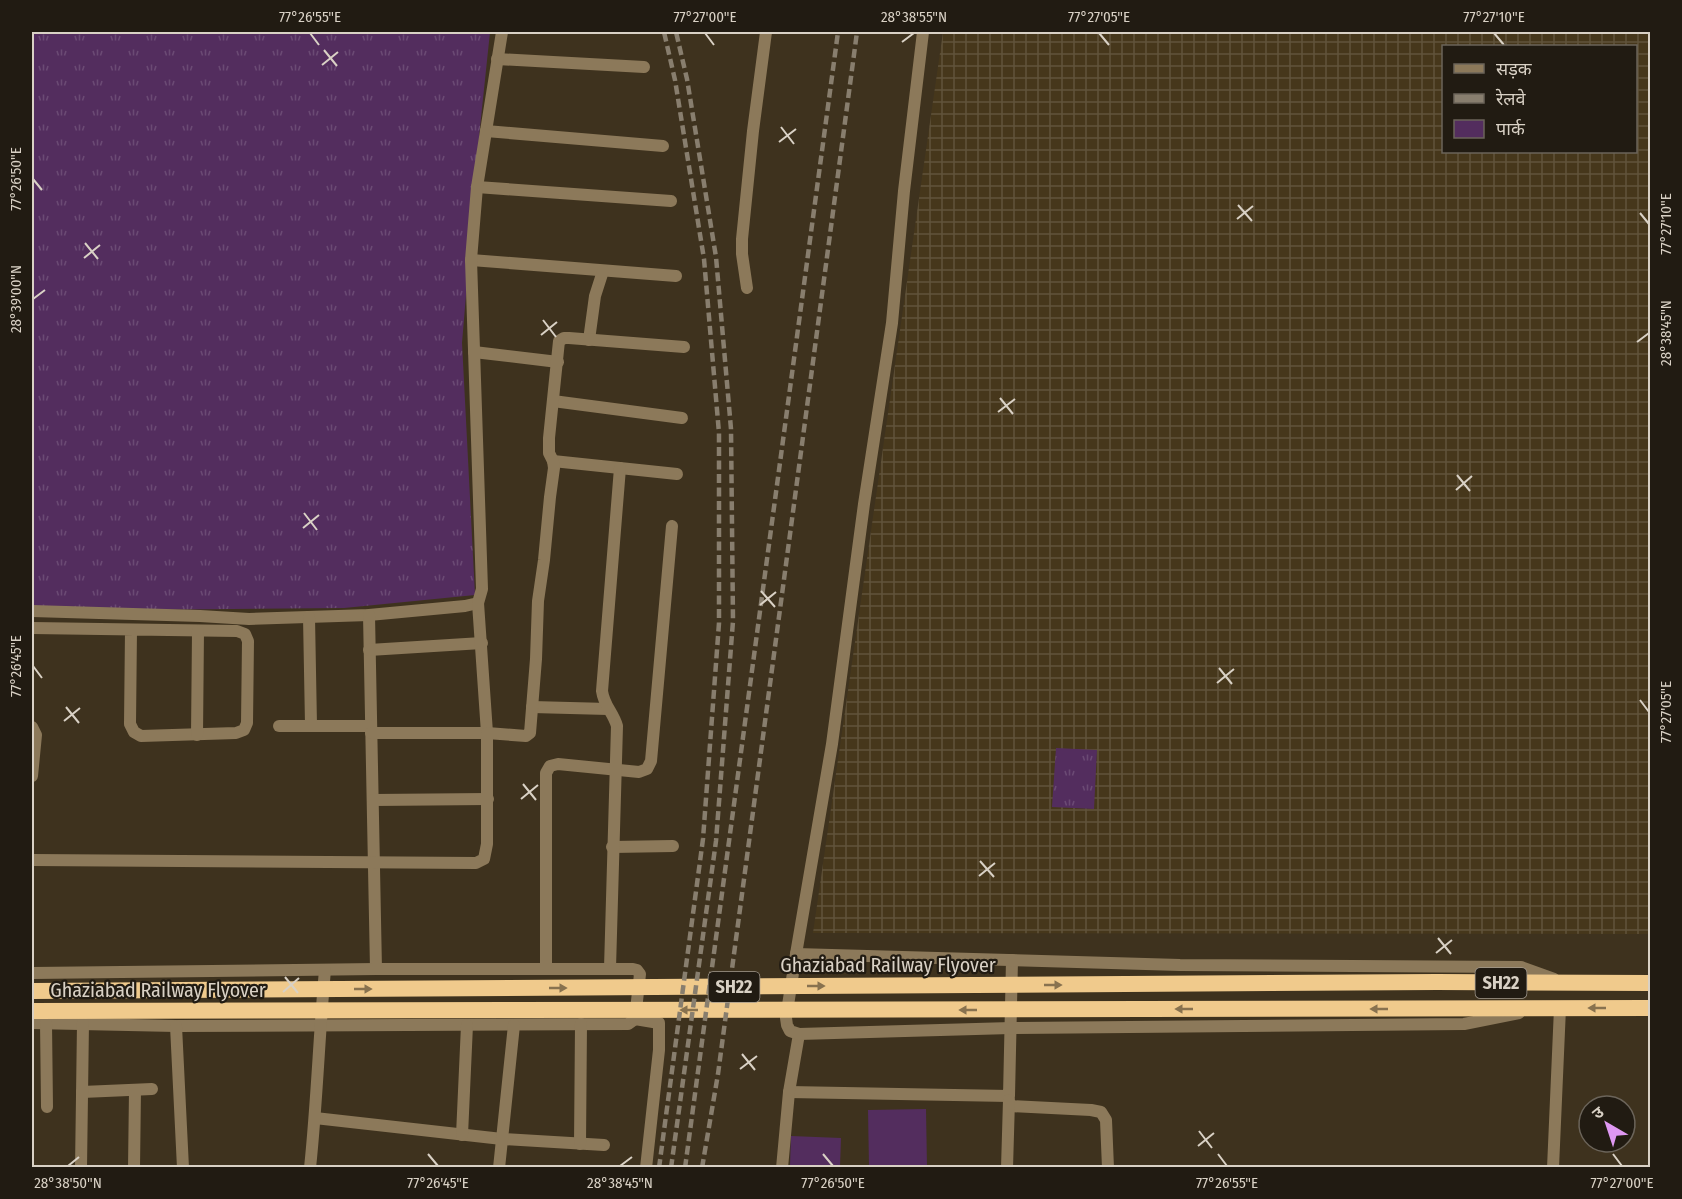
<svg xmlns="http://www.w3.org/2000/svg" width="1682" height="1199" viewBox="0 0 1682 1199" font-family="'Fira Sans Condensed','Noto Sans Devanagari',sans-serif">
<style>
.industrial{fill:url(#industrial-grid);fill-rule:evenodd}
.grass{fill:url(#grass-tufts)}
.park{fill:#532d5e}
.lines{fill:none;stroke-linecap:round;stroke-linejoin:round}
.minor{stroke:#8c795a;stroke-width:12}
.tertiary{stroke:#8c795a;stroke-width:12}
.trunk{stroke:#f0ca8c;stroke-width:16}
.rail{stroke:#887e6e;stroke-width:4.5;stroke-dasharray:9 4.5;stroke-linecap:butt}
.oneway{fill:#88724f}
.ticks{fill:none;stroke:#d9d1c5;stroke-width:2}
.labels{text-anchor:middle;dominant-baseline:central;stroke-width:4.5;stroke-linejoin:round;paint-order:stroke}
.shield{fill:#211b12;stroke:#a29a8f;stroke-width:1.5}
.shield-label{font-size:18px;font-weight:bold;fill:#d9d1c5}
.street-label{font-size:20px;fill:#d9d1c5;stroke:#211b12}
.neatline{fill:none;stroke:#d9d1c5;stroke-width:2}
.ticks-label{font-size:15px;text-anchor:middle;fill:#d9d1c5}
</style>
<defs>
<pattern id="industrial-grid" width="8" height="8" patternUnits="userSpaceOnUse" patternTransform="scale(1.5)"><rect width="8" height="8" fill="#46371b"/><path d="M0 4h8M4 0v8" fill="none" stroke="#60533b"/></pattern>
<pattern id="grass-tufts" width="24" height="20" patternUnits="userSpaceOnUse" patternTransform="scale(1.5)"><rect width="24" height="20" fill="#532d5e"/><path d="M3 7l-1-3M5 7V3M7 7l1-3M15 17l-1-3M17 17v-4M19 17l1-3" fill="none" stroke="#6b4a74"/></pattern>
</defs>
<rect width="100%" height="100%" fill="#3e321e"/>
<path class="industrial" d="M 943,32 L 1650,32 L 1650,934 L 813,933 ZM 1444,46 L 1636,46 L 1636,152 L 1444,152 Z"/>
<g class="grass">
<polygon points="32,32 490,32 480,127 462,343 475,595 344,608 132,610 32,608"/>
<polygon points="1056,748 1097,750 1094,809 1052,807"/>
</g>
<g class="park">
<polygon points="926,1109 927,1167 869,1167 868,1110"/>
<polygon points="791,1136 841,1138 840,1167 790,1165"/>
</g>
<g class="lines">
<g class="minor">
<polyline points="497,59 644,67"/>
<polyline points="486,131 663,146"/>
<polyline points="477,187 671,201"/>
<polyline points="471,260 676,276"/>
<polyline points="747,288 742,254 742,239 753,131 766,32"/>
<polyline points="589,340 595,296 603,271"/>
<polyline points="474,352 558,362"/>
<polyline points="553,401 682,418"/>
<polyline points="553,461 677,474"/>
<polyline points="32,611 200,616 249,619 369,615 465,606 478,603 482,589 471,260 477,187 502,32"/>
<polyline points="369,615 376,969"/>
<polyline points="309,617 311,725"/>
<polyline points="32,628 237,631 245,634 248,641 247,723 244,730 236,733 141,736 134,732 130,724 131,630"/>
<polyline points="369,650 482,643"/>
<polyline points="532,707 608,709"/>
<polyline points="279,726 371,726"/>
<polyline points="32,727 36,735 32,776"/>
<polyline points="371,733 487,733 478,603"/>
<polyline points="197,735 198,631"/>
<polyline points="373,800 488,799"/>
<polyline points="612,847 673,846"/>
<polyline points="32,860 476,863 484,859 487,844 487,733 526,736 530,733 536,659 538,601 544,560 550,497 554,468 553,461 549,453 549,438 559,341 564,338 569,338 684,347"/>
<polyline points="796,954 832,744 864,504 892,323 904,191 923,32"/>
<polyline points="546,968 546,773 550,766 558,764 639,772 647,769 651,761 672,526"/>
<path d="M 610,968 L 617,726 C 613,712 604,706 602,691 L 620,468"/>
<polyline points="32,973 376,969 633,969 637,970 640,974 635,1019 628,1024 176,1026 32,1023"/>
<polyline points="635,1019 659,1023 659,1050 646,1168"/>
<polyline points="46,1023 47,1107"/>
<polyline points="176,1026 183,1168"/>
<polyline points="82,1092 152,1089"/>
<polyline points="789,1092 1009,1096 1012,960"/>
<polyline points="1009,1106 1091,1110 1101,1112 1106,1120 1108,1168"/>
<polyline points="315,1118 502,1139 604,1145"/>
<polyline points="462,1135 467,1025"/>
<polyline points="580,1144 581,1024"/>
<polyline points="81,1168 83,1023"/>
<polyline points="134,1168 135,1090"/>
<path d="M 310,1168 C 317,1102 319,1036 325,970"/>
<polyline points="499,1168 514,1025"/>
<polyline points="782,1168 789,1092 799,1034"/>
<polyline points="1007,1168 1009,1100"/>
<polyline points="1553,1168 1560,1008"/>
</g>
<polyline class="tertiary" points="1519,1013 1464,1024 1011,1028 799,1034 790,1031 787,1025 786,1018 796,954 1180,965 1521,967 1554,979"/>
<g class="trunk">
<polyline points="32,991 1437,982 1650,983"/>
<polyline points="32,1011 1650,1008"/>
</g>
<g class="rail">
<polyline points="659,1168 703,839 719,623 719,433 704,259 675,80 664,32"/>
<polyline points="671,1168 716,841 733,621 731,429 716,257 687,79 676,32"/>
<polyline points="685,1168 838,32"/>
<polyline points="702,1168 718,1074 857,32"/>
</g>
</g>
<defs><path id="oneway-solid" d="M-6-.8H1V-3.2L6.5 0L1 3.2V.8H-6Z" transform="scale(1.5)"/></defs>
<g class="oneway">
<use href="#oneway-solid" transform="translate(1053 985)"/>
<use href="#oneway-solid" transform="translate(816 986)"/>
<use href="#oneway-solid" transform="translate(558 988)"/>
<use href="#oneway-solid" transform="translate(363 989)"/>
<use href="#oneway-solid" transform="translate(1597 1008) rotate(180)"/>
<use href="#oneway-solid" transform="translate(1184 1009) rotate(180)"/>
<use href="#oneway-solid" transform="translate(1379 1009) rotate(180)"/>
<use href="#oneway-solid" transform="translate(689 1010) rotate(180)"/>
<use href="#oneway-solid" transform="translate(968 1010) rotate(180)"/>
</g>
<path class="ticks" d="M 310,33 L 319,45M 705,33 L 714,45M 1099,33 L 1109,45M 1494,33 L 1504,45M 902,42 L 914,33M 324,50 L 337,66M 322,65 L 338,52M 781,127 L 794,144M 779,142 L 796,129M 33,179 L 42,190M 1238,205 L 1252,221M 1640,213 L 1649,224M 1237,219 L 1253,206M 85,243 L 98,259M 84,258 L 100,245M 33,299 L 45,290M 543,320 L 556,337M 541,335 L 557,322M 1637,342 L 1649,333M 1000,398 L 1013,414M 998,412 L 1015,399M 1457,475 L 1470,491M 1456,490 L 1472,476M 304,513 L 317,530M 303,528 L 319,515M 761,591 L 775,607M 760,605 L 776,592M 33,666 L 42,678M 1219,668 L 1232,684M 1217,683 L 1234,669M 1640,700 L 1649,712M 66,707 L 79,723M 64,721 L 80,708M 523,784 L 536,800M 521,799 L 538,785M 980,861 L 994,877M 979,876 L 995,863M 1438,938 L 1451,954M 1436,953 L 1452,940M 285,977 L 298,993M 283,992 L 299,978M 742,1054 L 755,1070M 740,1069 L 757,1056M 1199,1131 L 1212,1148M 1198,1146 L 1214,1133M 428,1154 L 438,1166M 823,1154 L 833,1166M 1218,1154 L 1227,1166M 1613,1154 L 1622,1166M 68,1166 L 79,1157M 620,1166 L 632,1157"/>
<g class="labels">
<g class="shield">
<rect x="1475.5" y="968" width="51" height="30" rx="4.5"/>
<rect x="708.5" y="972" width="51" height="30" rx="4.5"/>
</g>
<g class="shield-label">
<text x="1501" y="983">SH22</text>
<text x="734" y="987">SH22</text>
</g>
<g class="street-label">
<text x="888" y="965">Ghaziabad Railway Flyover</text>
<text x="158" y="990">Ghaziabad Railway Flyover</text>
</g>
</g>
<rect width="1682" height="1199" fill="none" stroke="#211b12" stroke-width="66"/>
<rect x="1442" y="45" width="195" height="108" fill="#211b12" stroke="#6b645a" stroke-width="1.5"/>
<rect x="1454" y="64" width="30" height="9" fill="#8c795a" stroke="#6b645a" stroke-width="1.5"/>
<text x="1496" y="75" font-size="18" fill="#d9d1c5">सड़क</text>
<rect x="1454" y="94" width="30" height="9" fill="#887e6e" stroke="#6b645a" stroke-width="1.5"/>
<text x="1496" y="105" font-size="18" fill="#d9d1c5">रेलवे</text>
<rect x="1454" y="120" width="30" height="18" fill="#532d5e" stroke="#6b645a" stroke-width="1.5"/>
<text x="1496" y="135" font-size="18" fill="#d9d1c5">पार्क</text>
<g transform="translate(1607 1124) rotate(321)"><circle r="28" fill="#211b12" stroke="#6b645a" stroke-width="1.5"/>
<path d="M0-4.5L10 22L0 15L-10 22Z" fill="#df98f2"/>
<text y="-9" font-size="16" font-weight="bold" text-anchor="middle" fill="#d9d1c5">उ</text>
</g>
<rect x="33" y="33" width="1616" height="1133" class="neatline"/>
<g class="ticks-label">
<text x="310" y="22">77°26'55"E</text>
<text x="705" y="22">77°27'00"E</text>
<text x="914" y="22">28°38'55"N</text>
<text x="1099" y="22">77°27'05"E</text>
<text x="1494" y="22">77°27'10"E</text>
<text transform="translate(16 179) rotate(-90)" y="5">77°26'50"E</text>
<text transform="translate(1666 224) rotate(-90)" y="5">77°27'10"E</text>
<text transform="translate(16 299) rotate(-90)" y="5">28°39'00"N</text>
<text transform="translate(1666 333) rotate(-90)" y="5">28°38'45"N</text>
<text transform="translate(16 666) rotate(-90)" y="5">77°26'45"E</text>
<text transform="translate(1666 712) rotate(-90)" y="5">77°27'05"E</text>
<text x="68" y="1188">28°38'50"N</text>
<text x="438" y="1188">77°26'45"E</text>
<text x="620" y="1188">28°38'45"N</text>
<text x="833" y="1188">77°26'50"E</text>
<text x="1227" y="1188">77°26'55"E</text>
<text x="1622" y="1188">77°27'00"E</text>
</g>
</svg>
